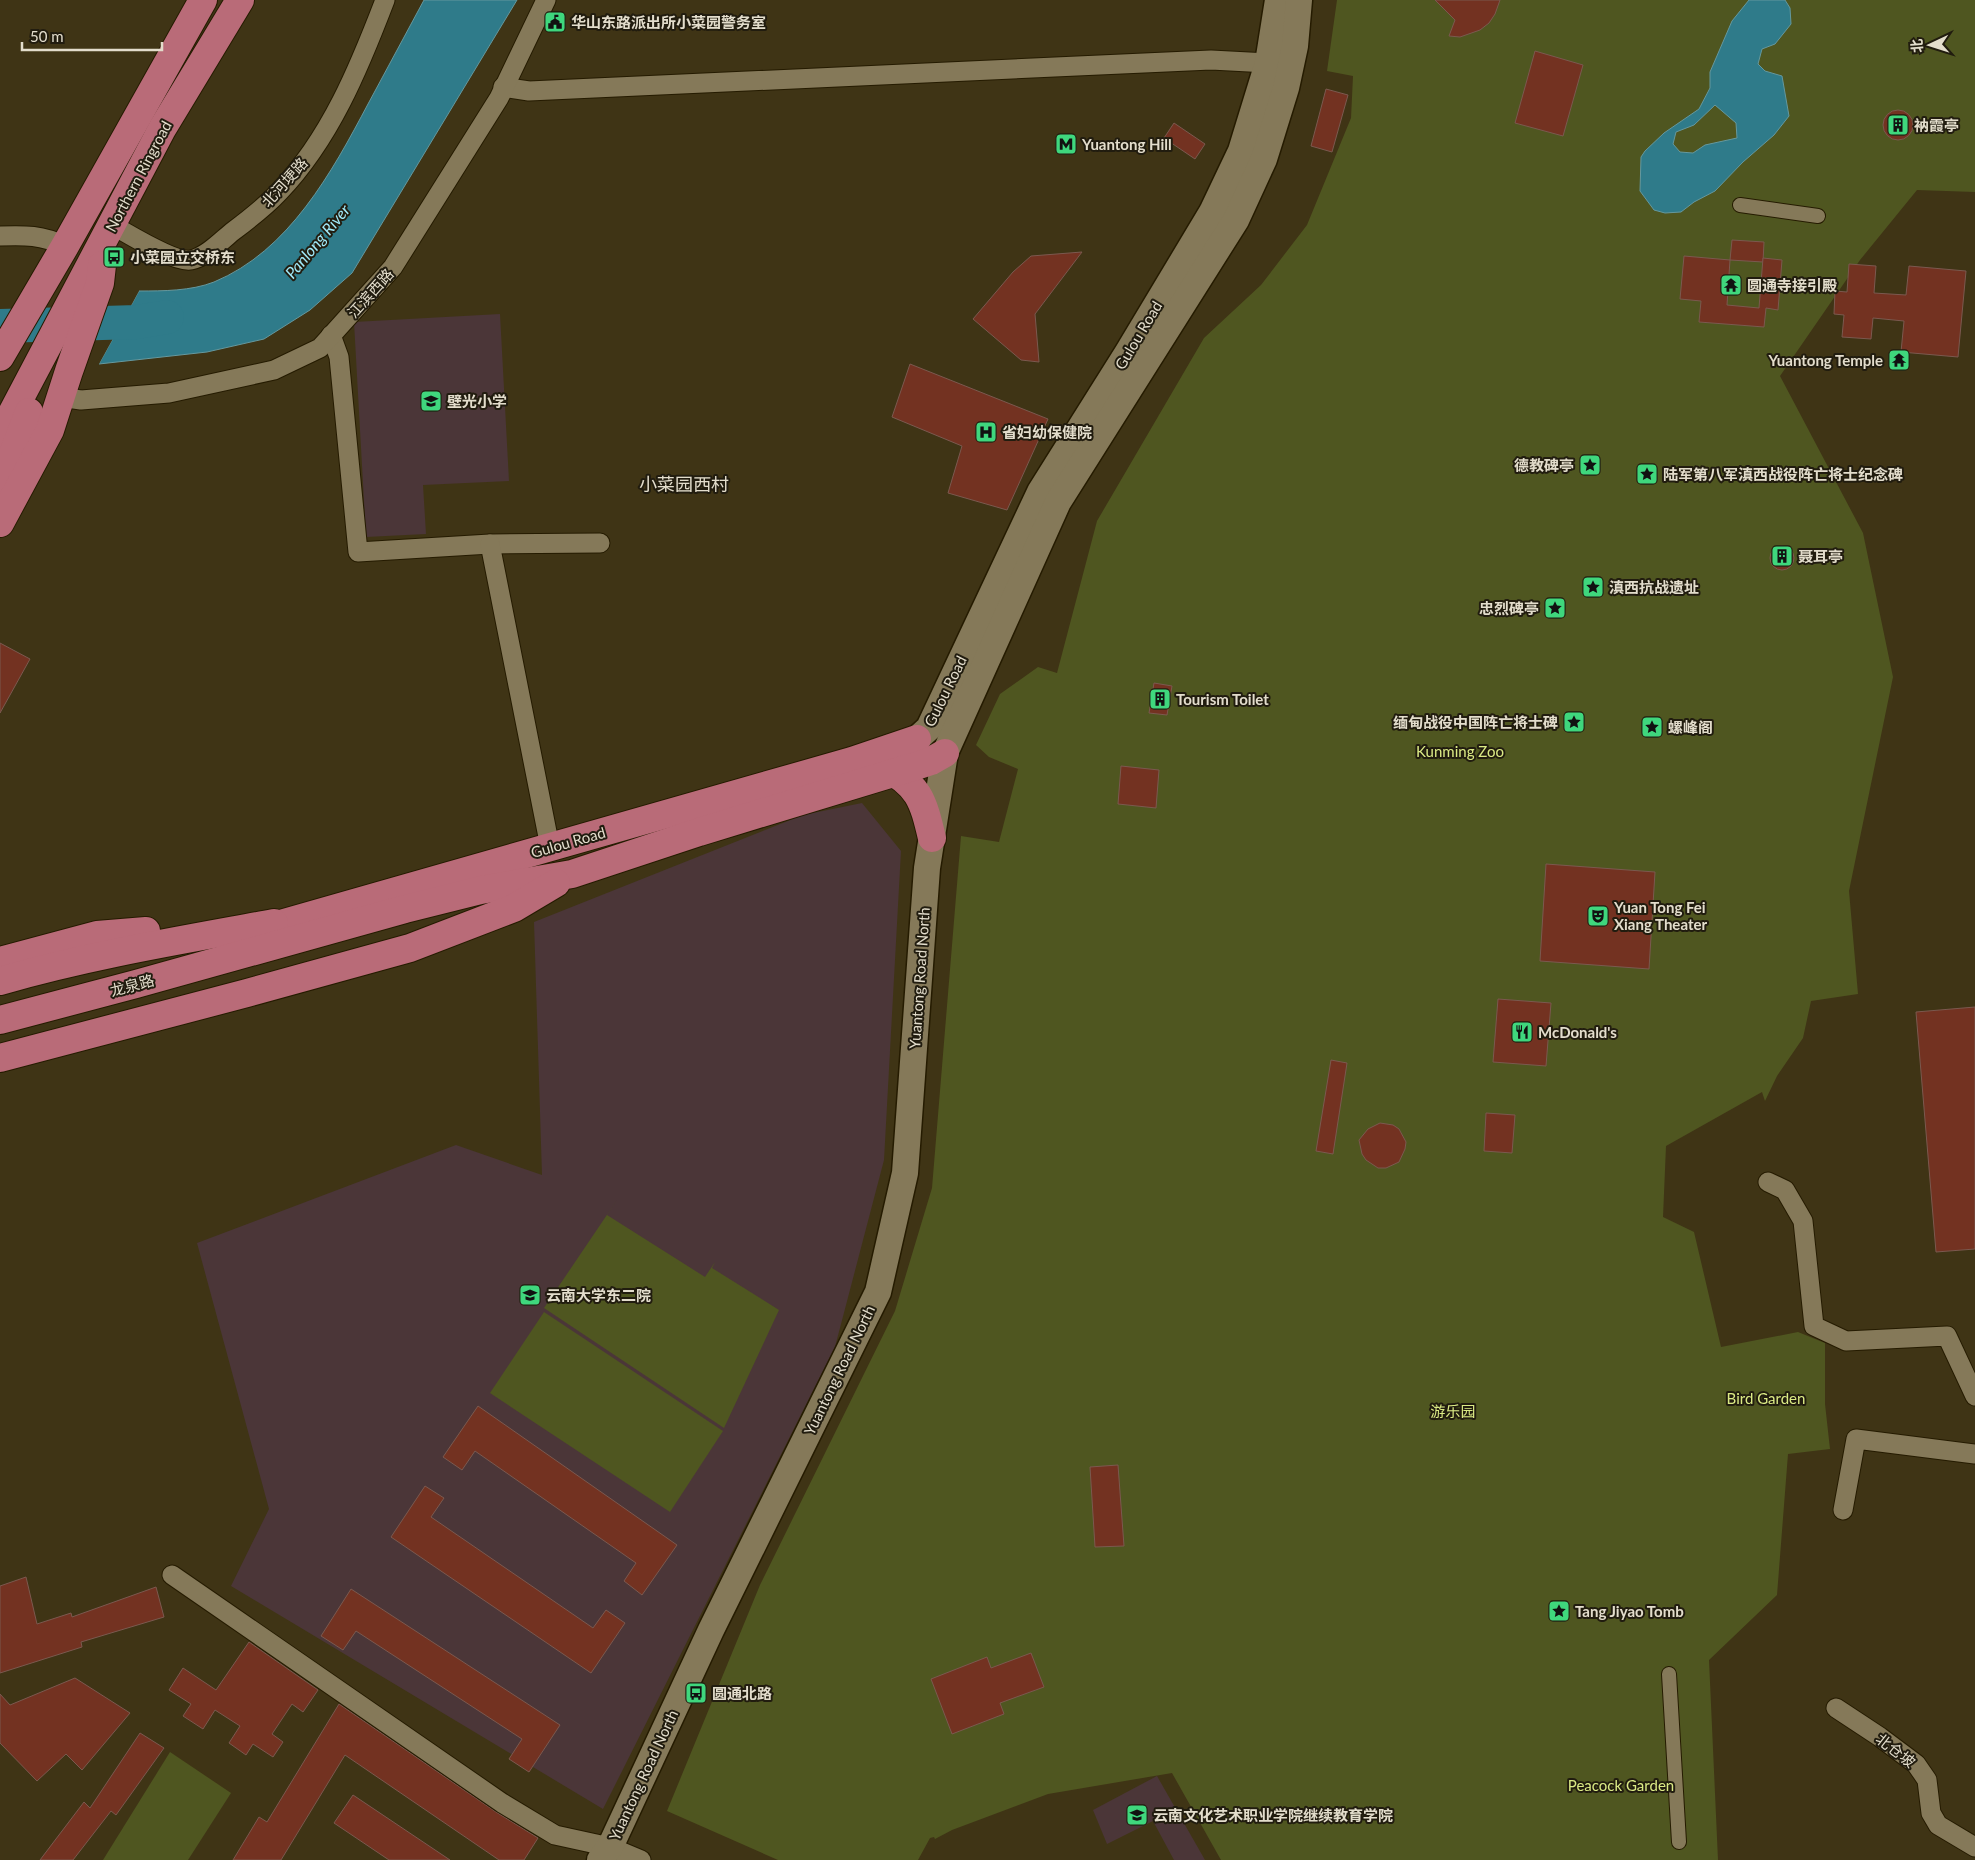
<svg xmlns="http://www.w3.org/2000/svg" width="1975" height="1860" viewBox="0 0 1975 1860" font-family="Lato,'Noto Sans SC',sans-serif">
<style>
.education{fill:#4b3638}
.green{fill:#4f5620}
.water{fill:#2f7b8a;stroke:#65989e;fill-rule:evenodd}
.pier{fill:#3f3415}
.lines{fill:none;stroke-linecap:round;stroke-linejoin:round}
.river{stroke:#2f7b8a;stroke-width:34}
.building{fill:#733221;stroke:#7b594f}
.pedestrian-casing{stroke:#251b00;stroke-width:16}
.minor-casing{stroke:#251b00;stroke-width:21}
.secondary-casing{stroke:#251b00;stroke-width:29}
.primary-casing{stroke:#251b00;stroke-width:30}
.pedestrian{stroke:#857959;stroke-width:14}
.minor{stroke:#857959;stroke-width:19}
.secondary{stroke:#857959;stroke-width:26}
.primary{stroke:#b96b78;stroke-width:28}
.labels{text-anchor:middle;dominant-baseline:central;stroke-width:4;stroke-linejoin:round;paint-order:stroke}
.poi-label{font-size:15px;font-weight:bold;fill:#e3ddcc;stroke:#211c0f;text-anchor:start}
.street-label{font-size:15px;fill:#e3ddcc;stroke:#211c0f}
.park-label{font-size:15px;fill:#dbea85;stroke:#211c0f}
.water-label{font-size:16px;font-style:italic;fill:#a1eafa;stroke:#211c0f}
.quarter-label{font-size:18px;fill:#e3ddcc;stroke:#211c0f}
</style>
<rect width="100%" height="100%" fill="#3f3415"/>
<g class="education">
<polygon points="500,314 509,481 423,485 426,534 366,537 354,322"/>
<polygon points="862,803 901,851 884,1160 835,1347 603,1809 231,1586 269,1509 197,1243 456,1145 542,1175 534,922 803,815"/>
<polygon points="1157,1776 1205,1860 1174,1860 1153,1821 1107,1844 1093,1810"/>
</g>
<g class="green">
<polygon points="1337,0 1975,0 1975,192 1917,190 1860,260 1780,376 1863,533 1893,677 1849,891 1858,994 1811,1001 1803,1038 1777,1076 1765,1101 1762,1092 1666,1146 1663,1217 1694,1232 1721,1347 1798,1332 1825,1343 1825,1404 1830,1449 1788,1454 1777,1595 1709,1660 1718,1860 1221,1860 1172,1773 1048,1794 952,1830 935,1839 934,1837 930,1838 918,1860 778,1860 667,1811 760,1585 895,1311 932,1188 961,836 999,842 1018,769 989,757 976,745 1000,694 1038,667 1057,673 1097,521 1204,338 1261,285 1307,225 1351,118 1353,76 1327,71"/>
<polygon points="617,1200 607,1215 705,1277 715,1262 712,1268 779,1310 724,1428 544,1308"/>
<polygon points="544,1312 723,1431 670,1512 490,1393"/>
<polygon points="170,1752 231,1793 188,1860 103,1860"/>
</g>
<g class="water">
<path d="M 424,0 L 517,0 L 352,273 L 310,310 L 264,339 L 207,352 L 99,364 L 139,291 C 163,291 191,291 214,282 C 289,251 332,172 368,104 C 387,69 405,35 424,0 Z"/>
<path d="M 1749,0 L 1785,0 L 1790,8 L 1791,24 L 1775,44 L 1762,49 L 1758,64 L 1765,71 L 1782,76 L 1789,116 L 1774,135 L 1743,162 L 1715,191 L 1694,202 L 1681,212 L 1665,213 L 1654,210 L 1640,191 L 1641,157 L 1645,151 L 1664,133 L 1699,109 L 1710,88 L 1710,72 L 1732,21 ZM 1715,105 L 1736,123 L 1737,138 L 1705,145 L 1693,153 L 1680,152 L 1673,144 L 1676,132 L 1694,125 Z"/>
</g>
<polygon class="pier" points="136,291 139,291 99,364 96,364"/>
<g class="lines">
<polyline class="river" points="0,326 137,322 167,317"/>
</g>
<g class="building">
<polygon points="1435,0 1500,0 1495,14 1489,23 1480,30 1460,37 1449,36 1455,20"/>
<polygon points="1535,51 1583,65 1563,136 1515,123"/>
<polygon points="1326,89 1348,95 1332,152 1311,146"/>
<circle cx="1898" cy="125" r="15"/>
<polygon points="1174,123 1205,144 1195,159 1164,138"/>
<polygon points="1732,240 1764,242 1763,262 1730,260"/>
<polygon points="1082,252 1035,314 1039,362 1021,360 973,319 1013,272 1031,256"/>
<polygon points="1684,256 1730,260 1727,305 1759,308 1763,258 1782,260 1778,310 1766,308 1764,327 1699,322 1701,301 1680,299"/>
<polygon points="1849,264 1876,266 1874,293 1906,295 1909,266 1966,271 1958,357 1901,352 1904,321 1873,318 1871,339 1842,337 1844,315 1834,314 1835,291 1847,292"/>
<polygon points="910,364 1048,419 1007,510 948,493 962,446 892,417"/>
<circle cx="1782" cy="558" r="12"/>
<polygon points="0,643 30,659 0,713"/>
<polygon points="1154,683 1172,686 1167,715 1149,713"/>
<polygon points="1121,766 1159,770 1156,808 1118,804"/>
<polygon points="1546,864 1655,872 1649,969 1540,961"/>
<polygon points="1498,999 1551,1003 1546,1066 1493,1062"/>
<polygon points="1975,1007 1975,1249 1936,1252 1916,1012"/>
<polygon points="1331,1060 1347,1063 1333,1154 1316,1151"/>
<polygon points="1486,1113 1515,1115 1512,1153 1484,1151"/>
<polygon points="1380,1123 1393,1125 1399,1129 1406,1142 1405,1149 1399,1162 1386,1168 1378,1168 1366,1160 1362,1154 1359,1140 1368,1129"/>
<polygon points="478,1406 677,1545 642,1595 624,1581 636,1563 475,1451 462,1470 443,1457"/>
<polygon points="1118,1465 1124,1546 1095,1547 1090,1467"/>
<polygon points="425,1486 444,1498 431,1517 593,1628 606,1610 625,1623 591,1673 391,1537"/>
<polygon points="26,1577 37,1624 71,1613 72,1617 156,1587 164,1617 81,1642 82,1647 0,1673 0,1586"/>
<polygon points="351,1589 560,1725 529,1772 509,1759 522,1739 356,1631 343,1650 321,1636"/>
<polygon points="249,1642 318,1690 303,1712 292,1704 272,1734 283,1742 273,1757 253,1744 246,1755 229,1743 240,1726 215,1710 203,1729 183,1716 191,1704 169,1690 183,1668 216,1690"/>
<polygon points="1031,1653 1044,1687 1000,1703 1004,1714 952,1734 931,1679 987,1657 991,1668"/>
<polygon points="75,1678 130,1713 82,1770 66,1754 37,1781 0,1743 0,1694 10,1705"/>
<polygon points="339,1704 496,1812 538,1838 524,1860 499,1860 345,1755 281,1860 233,1860 259,1817 267,1822"/>
<polygon points="140,1733 164,1748 116,1815 111,1811 73,1860 40,1860 84,1802 90,1808"/>
<polygon points="353,1795 450,1860 389,1860 334,1823"/>
</g>
<g class="lines">
<g class="pedestrian-casing">
<g id="pedestrian">
<polyline points="1740,205 1818,216"/>
<polyline points="1669,1674 1679,1842"/>
</g>
</g>
<g class="minor-casing">
<g id="minor">
<polyline points="503,87 529,91 1211,60 1268,63"/>
<path d="M 112,225 C 129,234 174,263 191,260 C 206,257 221,241 232,232 C 248,220 265,207 279,192 C 330,139 359,68 385,0"/>
<path d="M 0,236 C 25,235 42,235 65,246"/>
<polyline points="331,335 339,357 358,552 490,544 600,543"/>
<polyline points="60,397 81,400 169,393 274,370 320,348 393,267 499,98 546,0"/>
<polyline points="490,544 550,847"/>
<polyline points="1768,1182 1785,1190 1803,1221 1814,1326 1846,1341 1947,1336 1975,1396"/>
<polyline points="1843,1510 1856,1439 1975,1454"/>
<polyline points="172,1575 502,1803 555,1835 610,1847 641,1860"/>
<polyline points="1836,1708 1880,1737 1916,1764 1927,1780 1931,1813 1938,1825 1975,1847"/>
</g>
</g>
<g class="secondary-casing">
<g id="secondary">
<polyline points="917,739 929,728 1040,492 1128,352 1212,212 1241,151 1268,63 1278,0"/>
<polyline points="600,1860 610,1847 711,1630 878,1292 905,1173 927,868 945,753 1058,502 1236,220 1264,159 1286,88 1295,46 1299,0"/>
</g>
</g>
<g class="primary-casing">
<g id="primary">
<polyline points="0,357 65,246 203,0"/>
<polyline points="0,436 162,129 240,0"/>
<polyline points="0,482 9,464 29,412"/>
<polyline points="0,523 50,430 69,371 100,283 102,265"/>
<path d="M 883,766 C 919,785 923,800 932,838"/>
<polyline points="256,931 852,761 917,739"/>
<polyline points="0,961 97,935 146,931"/>
<path d="M 0,981 C 90,955 182,940 274,923"/>
<polyline points="0,1020 136,984 405,909 481,890 572,874 699,832 916,766 931,761 945,753"/>
<polyline points="0,1058 247,993 410,948 514,908 556,883"/>
</g>
</g>
<use href="#pedestrian" class="pedestrian"/>
<use href="#minor" class="minor"/>
<use href="#secondary" class="secondary"/>
<use href="#primary" class="primary"/>
</g>
<defs>
<g id="civic-square" transform="scale(1.125)"><rect x="-9" y="-9" width="18" height="18" rx="4" fill="#3fd77d" stroke="#211c0f"/><path d="M-.6-6.5H3V-4.5H.6V-3L4-1V1h2V6H-6V1h2V-1L-.6-3ZM-1.2 2.5V6h2.4V2.5Z" fill="#111"/></g>
<g id="building-square" transform="scale(1.125)"><rect x="-9" y="-9" width="18" height="18" rx="4" fill="#3fd77d" stroke="#211c0f"/><path d="M-4-6H4V6H1V3H-1V6H-4ZM-2.5-4.3h1.7v1.8h-1.7ZM.8-4.3h1.7v1.8H.8ZM-2.5-1h1.7V.8h-1.7ZM.8-1h1.7V.8H.8Z" fill="#111"/></g>
<g id="metro-square" transform="scale(1.125)"><rect x="-9" y="-9" width="18" height="18" rx="4" fill="#3fd77d" stroke="#211c0f"/><path d="M-5.5 5V-5H-3L0 0L3-5H5.5V5H3V-.5L0 4L-3-.5V5Z" fill="#111"/></g>
<g id="bus-square" transform="scale(1.125)"><rect x="-9" y="-9" width="18" height="18" rx="4" fill="#3fd77d" stroke="#211c0f"/><path d="M-5-6H5V4H4V6H2V4H-2V6H-4V4H-5ZM-3.5-4V0h7V-4ZM-3.5 1.2v1.5H-2V1.2ZM2 1.2v1.5H3.5V1.2Z" fill="#111"/></g>
<g id="temple-square" transform="scale(1.125)"><rect x="-9" y="-9" width="18" height="18" rx="4" fill="#3fd77d" stroke="#211c0f"/><path d="M0-6L5-2H3V0L6.5 2.5H4V6H1.5V3h-3V6H-4V2.5H-6.5L-3 0V-2H-5Z" fill="#111"/></g>
<g id="school-square" transform="scale(1.125)"><rect x="-9" y="-9" width="18" height="18" rx="4" fill="#3fd77d" stroke="#211c0f"/><path d="M0-5L7-2L0 1L-7-2ZM-4 1L0 2.5L4 1V4Q0 6-4 4Z" fill="#111"/></g>
<g id="hospital-square" transform="scale(1.125)"><rect x="-9" y="-9" width="18" height="18" rx="4" fill="#3fd77d" stroke="#211c0f"/><path d="M-5-5h3v3.5h4V-5h3V5h-3V1.5h-4V5h-3Z" fill="#111"/></g>
<g id="sight-square" transform="scale(1.125)"><rect x="-9" y="-9" width="18" height="18" rx="4" fill="#3fd77d" stroke="#211c0f"/><path d="M0-6L1.8-2.2L6-1.7L2.9 1.2L3.7 5.4L0 3.3L-3.7 5.4L-2.9 1.2L-6-1.7L-1.8-2.2Z" fill="#111"/></g>
<g id="theatre-square" transform="scale(1.125)"><rect x="-9" y="-9" width="18" height="18" rx="4" fill="#3fd77d" stroke="#211c0f"/><path d="M-5-5.5Q0-4 5-5.5V0Q5 5 0 6Q-5 5-5 0ZM-3.3-2.5H-1v1.5H-3.3ZM1-2.5H3.3v1.5H1ZM-2.8 1Q0 5.5 2.8 1Z" fill="#111"/></g>
<g id="restaurant-square" transform="scale(1.125)"><rect x="-9" y="-9" width="18" height="18" rx="4" fill="#3fd77d" stroke="#211c0f"/><path d="M-5-6h1v4h1v-4h1v4h1v-4h1v5L-1.5 .5V6h-2V.5L-5-1ZM5-6V6H3V1.5H1.5Q1.5-4 5-6Z" fill="#111"/></g>
<g id="university-square" transform="scale(1.125)"><rect x="-9" y="-9" width="18" height="18" rx="4" fill="#3fd77d" stroke="#211c0f"/><path d="M0-5L7-2L0 1L-7-2ZM-4 1L0 2.5L4 1V4Q0 6-4 4Z" fill="#111"/></g>
</defs>
<g fill-rule="evenodd">
<use href="#civic-square" x="555" y="22"/>
<use href="#building-square" x="1898" y="125"/>
<use href="#metro-square" x="1066" y="144"/>
<use href="#bus-square" x="114" y="257"/>
<use href="#temple-square" x="1731" y="285"/>
<use href="#temple-square" x="1899" y="360"/>
<use href="#school-square" x="431" y="401"/>
<use href="#hospital-square" x="986" y="432"/>
<use href="#sight-square" x="1590" y="465"/>
<use href="#sight-square" x="1647" y="474"/>
<use href="#building-square" x="1782" y="556"/>
<use href="#sight-square" x="1593" y="587"/>
<use href="#sight-square" x="1555" y="608"/>
<use href="#building-square" x="1160" y="699"/>
<use href="#sight-square" x="1574" y="722"/>
<use href="#sight-square" x="1652" y="727"/>
<use href="#theatre-square" x="1598" y="916"/>
<use href="#restaurant-square" x="1522" y="1032"/>
<use href="#university-square" x="530" y="1295"/>
<use href="#sight-square" x="1559" y="1611"/>
<use href="#bus-square" x="696" y="1693"/>
<use href="#school-square" x="1137" y="1815"/>
</g>
<g class="labels">
<g class="poi-label">
<text x="571" y="22">华山东路派出所小菜园警务室</text>
<text x="1914" y="125">衲霞亭</text>
<text x="1082" y="144">Yuantong Hill</text>
<text x="130" y="257">小菜园立交桥东</text>
<text x="1747" y="285">圆通寺接引殿</text>
<text x="1883" y="360" text-anchor="end">Yuantong Temple</text>
<text x="447" y="401">壁光小学</text>
<text x="1002" y="432">省妇幼保健院</text>
<text x="1574" y="465" text-anchor="end">德教碑亭</text>
<text x="1663" y="474">陆军第八军滇西战役阵亡将士纪念碑</text>
<text x="1798" y="556">聂耳亭</text>
<text x="1609" y="587">滇西抗战遗址</text>
<text x="1539" y="608" text-anchor="end">忠烈碑亭</text>
<text x="1176" y="699">Tourism Toilet</text>
<text x="1558" y="722" text-anchor="end">缅甸战役中国阵亡将士碑</text>
<text x="1668" y="727">螺峰阁</text>
<text x="1614" y="907">Yuan Tong Fei<tspan x="1614" dy="17">Xiang Theater</tspan></text>
<text x="1538" y="1032">McDonald's</text>
<text x="546" y="1295">云南大学东二院</text>
<text x="1575" y="1611">Tang Jiyao Tomb</text>
<text x="712" y="1693">圆通北路</text>
<text x="1153" y="1815">云南文化艺术职业学院继续教育学院</text>
</g>
<g class="street-label">
<text transform="translate(138 176) rotate(-62)">Northern Ringroad</text>
<text transform="translate(284 182) rotate(-48)">北河埂路</text>
<text transform="translate(370 293) rotate(-48)">江滨西路</text>
<text transform="translate(1138 335) rotate(-59)">Gulou Road</text>
<text transform="translate(945 691) rotate(-64)">Gulou Road</text>
<text transform="translate(568 842) rotate(-16)">Gulou Road</text>
<text transform="translate(919 978) rotate(-86)">Yuantong Road North</text>
<text transform="translate(132 985) rotate(-15)">龙泉路</text>
<text transform="translate(839 1370) rotate(-64)">Yuantong Road North</text>
<text transform="translate(1896 1750) rotate(38)">北仓坡</text>
<text transform="translate(643 1775) rotate(-65)">Yuantong Road North</text>
</g>
<g class="park-label">
<text x="1460" y="751">Kunming Zoo</text>
<text x="1766" y="1398">Bird Garden</text>
<text x="1453" y="1411">游乐园</text>
<text x="1621" y="1785">Peacock Garden</text>
</g>
<g class="water-label">
<text transform="translate(317 241) rotate(-50)">Panlong River</text>
</g>
<g class="quarter-label">
<text x="684" y="484">小菜园西村</text>
</g>
</g>
<g transform="translate(1930 45) rotate(266)" stroke="#211c0f" stroke-width="4" paint-order="stroke">
<path d="M0-4L9 19L0 12L-9 19Z" fill="#e3ddcc"/>
<text y="-8" font-size="14" font-weight="bold" text-anchor="middle" fill="#e3ddcc">北</text>
</g>
<path d="M22 42v8h140v-8" fill="none" stroke="#e3ddcc" stroke-width="2.5"/>
<text x="30" y="42" font-size="15" fill="#e3ddcc" stroke="#211c0f" stroke-width="4" paint-order="stroke">50 m</text>
</svg>
